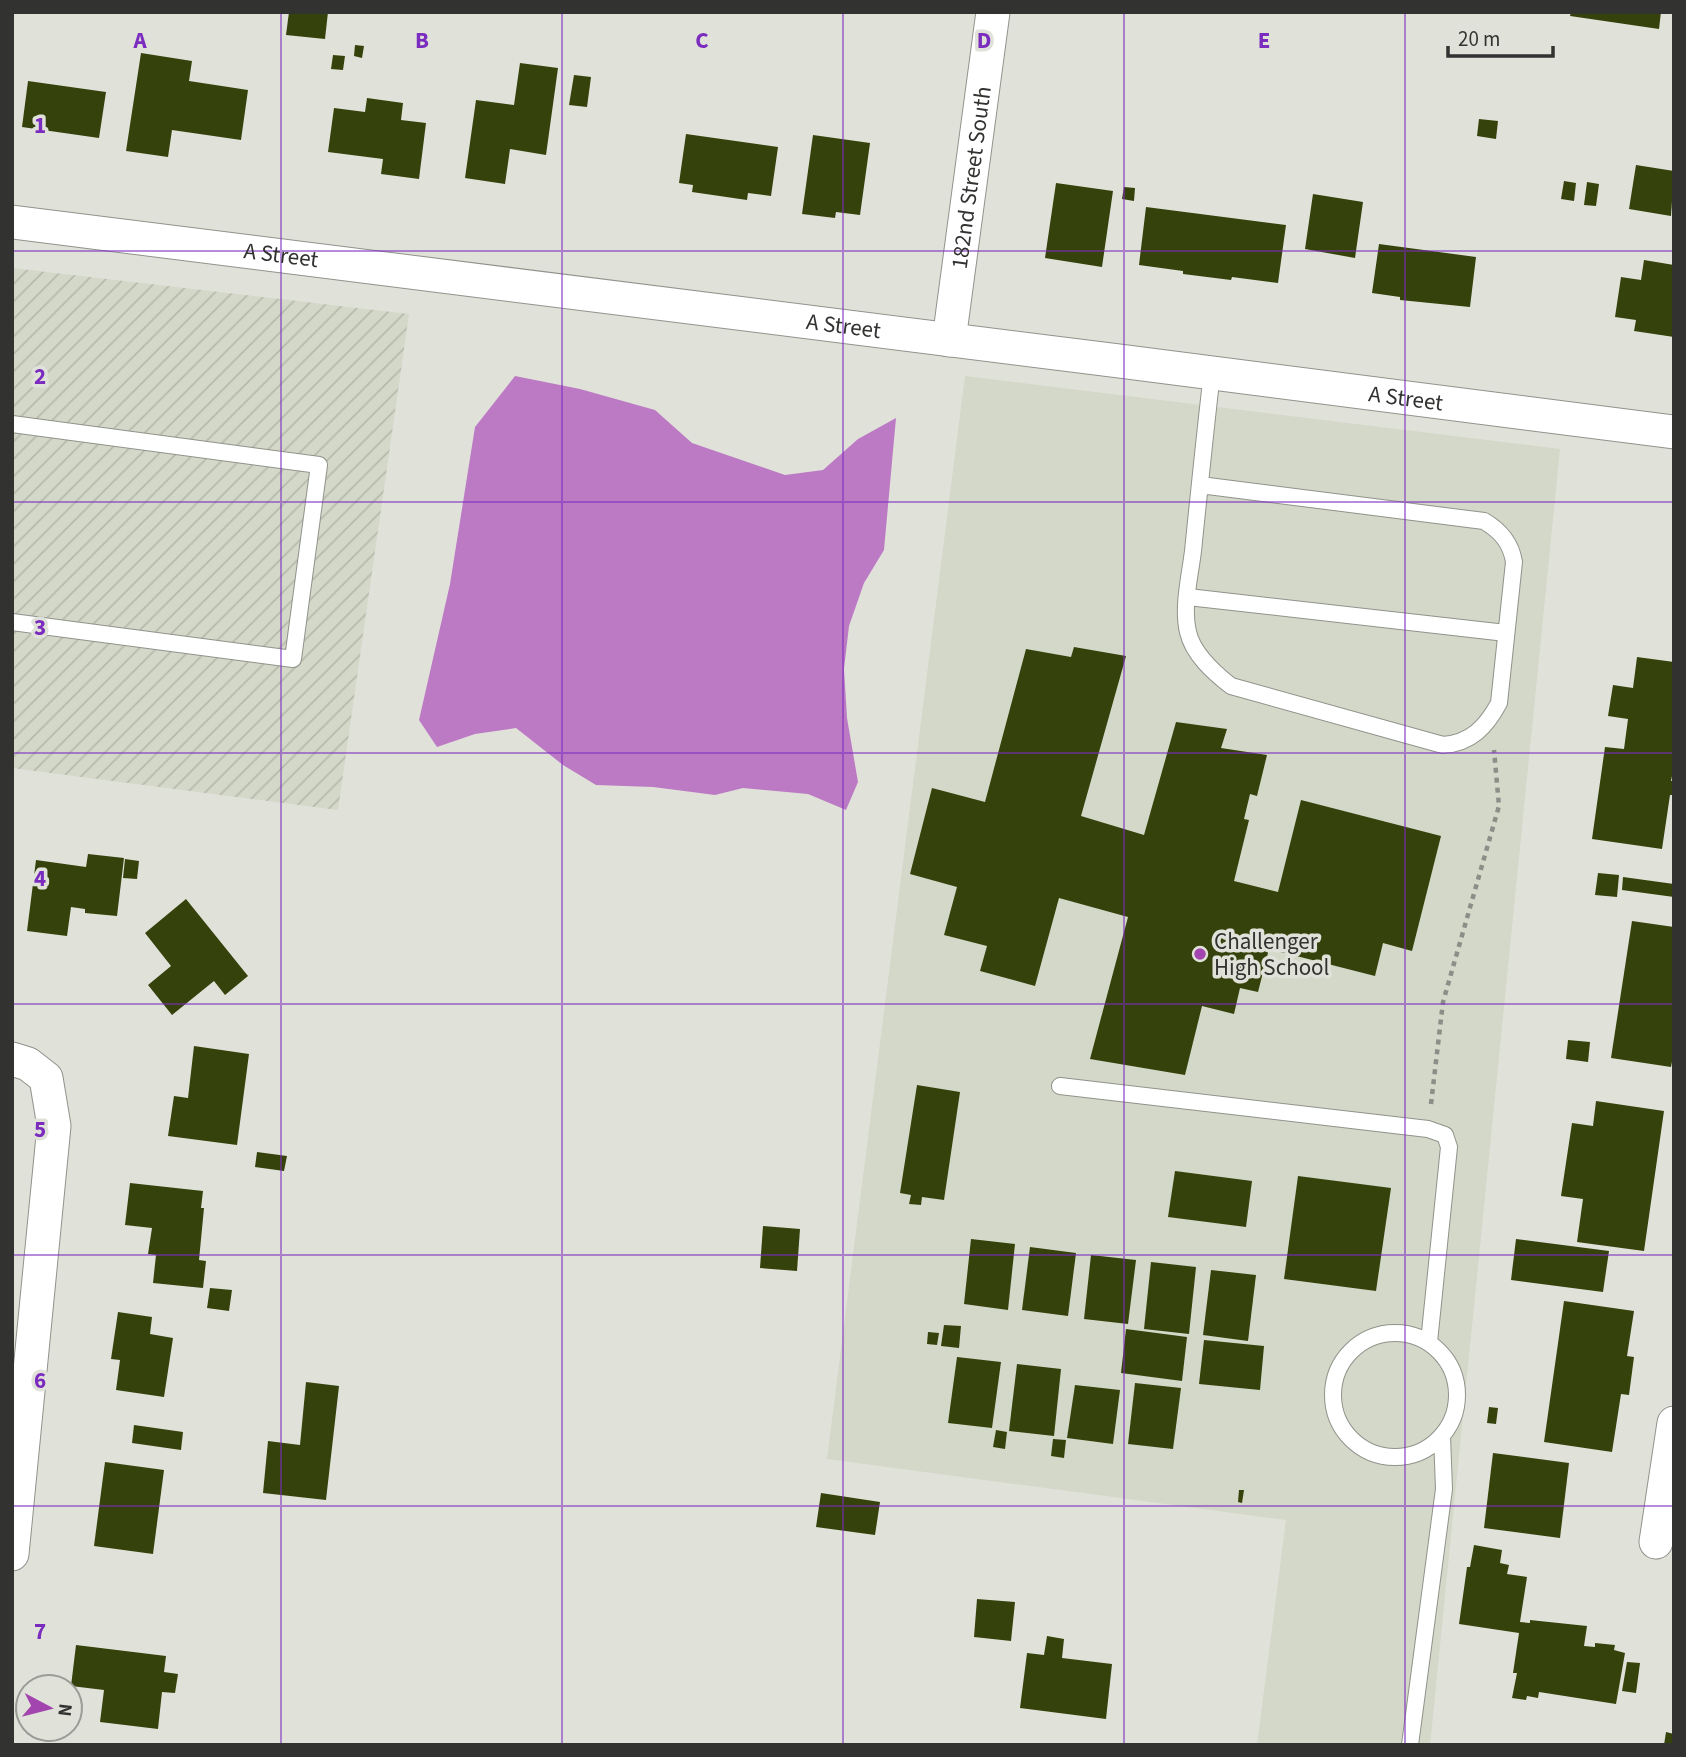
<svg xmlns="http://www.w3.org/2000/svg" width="1686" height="1757" viewBox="0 0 1686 1757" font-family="'Source Sans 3',sans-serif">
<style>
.built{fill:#d3d8c8}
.industrial{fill:url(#industrial-furrows)}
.water{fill:#bc7ac4}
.building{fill:#36420b}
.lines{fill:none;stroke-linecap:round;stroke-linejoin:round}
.lane-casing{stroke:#90938b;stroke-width:18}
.street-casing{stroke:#90938b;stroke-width:35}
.path{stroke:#8c8e88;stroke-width:4.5;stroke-dasharray:5 5;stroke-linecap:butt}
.lane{stroke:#fff;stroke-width:16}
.street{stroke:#fff;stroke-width:33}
.grid{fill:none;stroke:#7b2cbf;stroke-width:2;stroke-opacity:0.55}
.poi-dot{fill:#a245ae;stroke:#e0e2da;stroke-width:2.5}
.labels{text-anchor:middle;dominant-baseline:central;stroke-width:7;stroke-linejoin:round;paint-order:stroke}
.street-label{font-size:23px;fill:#323330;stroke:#e0e2da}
.poi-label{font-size:23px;fill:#323330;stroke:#e0e2da;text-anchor:start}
.grid-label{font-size:23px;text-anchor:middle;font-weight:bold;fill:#7b2cbf;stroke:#e0e2da;stroke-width:7;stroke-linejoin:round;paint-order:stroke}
</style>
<defs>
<pattern id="industrial-furrows" width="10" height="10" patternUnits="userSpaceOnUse" patternTransform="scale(1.75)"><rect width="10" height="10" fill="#d3d8c8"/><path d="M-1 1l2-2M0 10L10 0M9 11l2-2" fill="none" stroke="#b6baac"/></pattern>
</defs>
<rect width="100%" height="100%" fill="#e0e2da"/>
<polygon class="built" points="965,376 1560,449 1430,1745 1257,1745 1286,1520 827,1459"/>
<polygon class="industrial" points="12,268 409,314 338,810 12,768"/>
<polygon class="water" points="515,376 580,389 655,410 692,443 785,475 823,470 858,439 896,418 884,550 864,583 849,626 844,669 847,718 858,782 846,810 808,794 743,788 715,795 653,787 596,785 563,765 516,728 475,734 437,747 419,720 450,584 475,427"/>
<g class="building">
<polygon points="289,12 328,12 325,39 286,35"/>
<polygon points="1571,12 1661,12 1659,29 1570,16"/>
<polygon points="355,45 364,46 362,58 354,56"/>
<polygon points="141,53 192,61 189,81 248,90 241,140 172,130 168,157 126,151"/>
<polygon points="333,55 345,56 343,70 331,69"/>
<polygon points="520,63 558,68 546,155 510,149 505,184 465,178 476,100 514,105"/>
<polygon points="574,75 591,77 587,107 569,105"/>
<polygon points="28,81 106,92 99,138 22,127"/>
<polygon points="367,98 403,103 401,120 426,123 419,179 381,174 383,159 328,152 334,108 365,112"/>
<polygon points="1479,119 1498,121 1496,139 1477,136"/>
<polygon points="686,134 778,147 771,196 748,193 747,200 692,192 693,185 679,183"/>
<polygon points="813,135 870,143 860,215 836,212 835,218 802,214"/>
<polygon points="1636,165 1674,171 1671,216 1629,209"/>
<polygon points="1564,181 1576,183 1574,201 1561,199"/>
<polygon points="1587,182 1599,184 1596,206 1584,205"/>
<polygon points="1056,183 1113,191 1102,267 1045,258"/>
<polygon points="1124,187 1135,188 1134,201 1122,199"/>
<polygon points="1313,194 1363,202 1355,258 1305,249"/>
<polygon points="1146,207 1286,225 1278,283 1232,277 1231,280 1183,274 1183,271 1139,265"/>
<polygon points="1379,244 1476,257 1470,307 1400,300 1400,297 1372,293"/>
<polygon points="1644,260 1674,265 1674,337 1634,331 1636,320 1615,317 1621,277 1641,280"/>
<polygon points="1074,647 1126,656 1081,816 1144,835 1176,722 1227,729 1221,748 1267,755 1257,796 1250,794 1244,819 1249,820 1234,881 1278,892 1301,800 1441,836 1412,951 1383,943 1375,976 1269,949 1258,992 1240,988 1234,1014 1202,1006 1185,1075 1090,1059 1128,917 1059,898 1035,986 980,971 987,946 944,935 957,887 910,874 932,788 985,802 1026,649 1071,657"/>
<polygon points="1637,657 1674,662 1674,766 1671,781 1674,781 1674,790 1673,795 1670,795 1662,849 1592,839 1605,747 1624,749 1628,719 1608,716 1613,685 1633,688"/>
<polygon points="88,854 124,858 117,916 85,913 85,909 71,907 67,936 27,931 36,860 86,867"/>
<polygon points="125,859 139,861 137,879 123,878"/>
<polygon points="1598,873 1619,875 1617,897 1595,895"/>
<polygon points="1623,877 1674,884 1674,897 1622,890"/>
<polygon points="186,899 248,976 225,995 214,981 172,1015 148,985 171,966 145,933"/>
<polygon points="1632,921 1674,927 1674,1051 1671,1067 1611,1058"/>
<polygon points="1568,1040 1590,1042 1588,1062 1566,1059"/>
<polygon points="194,1046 249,1054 237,1145 168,1136 174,1096 188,1098"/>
<polygon points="917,1085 960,1092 944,1200 922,1197 921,1205 909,1204 911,1195 900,1193"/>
<polygon points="1596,1101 1664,1111 1644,1251 1577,1242 1583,1199 1561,1196 1572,1123 1593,1126"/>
<polygon points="257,1152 287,1156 284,1171 255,1167"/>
<polygon points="1175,1171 1252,1181 1246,1227 1168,1217"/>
<polygon points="1298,1176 1391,1188 1376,1291 1284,1279"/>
<polygon points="130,1183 203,1191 201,1208 204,1208 199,1260 206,1261 203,1288 153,1283 156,1255 148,1254 152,1228 125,1225"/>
<polygon points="763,1226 800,1229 797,1271 760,1268"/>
<polygon points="971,1239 1015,1244 1008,1310 964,1304"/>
<polygon points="1516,1239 1609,1251 1603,1292 1511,1280"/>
<polygon points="1030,1247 1076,1253 1068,1316 1022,1310"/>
<polygon points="1091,1255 1136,1260 1128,1324 1084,1319"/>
<polygon points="1151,1262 1196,1267 1189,1334 1144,1329"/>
<polygon points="1211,1270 1256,1275 1248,1341 1203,1335"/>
<polygon points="210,1288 232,1290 229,1311 207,1308"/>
<polygon points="1564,1301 1634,1311 1627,1356 1634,1357 1629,1395 1621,1394 1612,1452 1544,1442"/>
<polygon points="118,1312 152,1317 150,1334 173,1338 164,1397 116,1390 120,1360 111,1359"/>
<polygon points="944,1325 961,1326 959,1348 941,1346"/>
<polygon points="1126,1329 1187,1337 1182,1381 1121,1373"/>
<polygon points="928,1332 939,1333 937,1345 927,1344"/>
<polygon points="1204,1340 1264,1346 1260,1390 1199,1384"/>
<polygon points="957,1357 1001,1362 992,1428 948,1423"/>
<polygon points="1017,1364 1061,1369 1054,1436 1009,1431"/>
<polygon points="306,1382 339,1386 326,1500 263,1493 268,1441 300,1445"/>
<polygon points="1135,1383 1181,1388 1173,1449 1128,1444"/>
<polygon points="1075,1385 1120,1390 1113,1444 1067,1438"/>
<polygon points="1489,1407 1498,1408 1496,1424 1487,1423"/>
<polygon points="134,1425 183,1432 181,1450 132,1443"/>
<polygon points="996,1430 1007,1432 1005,1449 993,1447"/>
<polygon points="1053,1439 1066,1440 1064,1458 1051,1456"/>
<polygon points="1493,1453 1569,1463 1560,1538 1484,1528"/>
<polygon points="105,1462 164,1470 153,1554 94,1546"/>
<polygon points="1239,1490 1244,1490 1242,1503 1238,1502"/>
<polygon points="821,1493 880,1502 875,1535 816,1527"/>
<polygon points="1474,1545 1502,1550 1500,1563 1509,1565 1507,1574 1527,1577 1520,1622 1530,1623 1530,1620 1587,1626 1584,1646 1595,1647 1595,1643 1615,1645 1614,1650 1625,1653 1616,1704 1539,1692 1538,1698 1527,1696 1526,1700 1512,1698 1517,1673 1513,1673 1519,1633 1459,1624 1467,1567 1470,1567"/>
<polygon points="977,1599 1015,1602 1011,1641 974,1637"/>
<polygon points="1047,1636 1064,1639 1062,1658 1112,1664 1106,1719 1020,1708 1027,1653 1044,1655"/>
<polygon points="76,1645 166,1656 164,1672 178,1674 175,1693 162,1692 158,1729 100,1722 104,1690 71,1686"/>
<polygon points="1627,1662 1640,1663 1636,1693 1622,1691"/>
<polygon points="1666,1732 1674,1734 1674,1745 1664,1745"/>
</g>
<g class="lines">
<g class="lane-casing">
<g id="lane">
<polyline points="12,424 319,465 293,659 12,622"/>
<path d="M 1200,485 L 1484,521 C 1501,531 1511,543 1514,562 L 1499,703 C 1486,727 1471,743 1443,745 L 1231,686 C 1213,672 1193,654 1188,632 C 1182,607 1190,576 1193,551 C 1199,492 1205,433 1212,373"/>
<polyline points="1188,597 1506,633"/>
<polyline points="1060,1086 1428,1129 1445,1135 1449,1147 1429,1342"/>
<circle cx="1395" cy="1395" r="62"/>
<polyline points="1410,1745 1444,1489 1442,1436"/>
</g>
</g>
<g class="street-casing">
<g id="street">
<path id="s1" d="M 12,222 C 567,288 1120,362 1674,432"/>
<path id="s2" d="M 949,340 L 993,12"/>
<polyline points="12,1059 28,1064 46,1078 54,1126 12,1554"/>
<polyline points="1656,1542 1674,1423"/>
</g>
</g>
<polyline class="path" points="1431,1104 1443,1002 1499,806 1494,750"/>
<use href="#lane" class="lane"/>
<use href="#street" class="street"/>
</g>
<path class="grid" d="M 281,12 L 281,1745M 562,12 L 562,1745M 843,12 L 843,1745M 1124,12 L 1124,1745M 1405,12 L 1405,1745M 12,251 L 1674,251M 12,502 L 1674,502M 12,753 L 1674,753M 12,1004 L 1674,1004M 12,1255 L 1674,1255M 12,1506 L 1674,1506"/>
<circle class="poi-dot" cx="1200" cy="954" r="7"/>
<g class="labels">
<g class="street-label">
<text stroke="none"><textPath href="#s2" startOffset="164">182nd Street South</textPath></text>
<text stroke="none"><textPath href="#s1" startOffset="271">A Street</textPath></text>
<text stroke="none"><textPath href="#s1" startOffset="838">A Street</textPath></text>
<text stroke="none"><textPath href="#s1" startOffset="1405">A Street</textPath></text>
</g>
<g class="poi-label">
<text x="1214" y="941">Challenger<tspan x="1214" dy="26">High School</tspan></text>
</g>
</g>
<g class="grid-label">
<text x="140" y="48">A</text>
<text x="422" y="48">B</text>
<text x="702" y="48">C</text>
<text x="984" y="48">D</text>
<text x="1264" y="48">E</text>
<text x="40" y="133">1</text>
<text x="40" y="384">2</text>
<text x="40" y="635">3</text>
<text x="40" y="886">4</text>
<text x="40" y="1137">5</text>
<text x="40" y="1388">6</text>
<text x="40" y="1639">7</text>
</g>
<rect width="1686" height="1757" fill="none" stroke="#323330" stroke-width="28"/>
<g transform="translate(49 1708) rotate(97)"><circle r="33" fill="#e0e2da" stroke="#9a9c96" stroke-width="2"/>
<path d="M0-5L12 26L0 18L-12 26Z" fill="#a245ae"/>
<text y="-10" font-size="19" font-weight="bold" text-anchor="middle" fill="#323330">N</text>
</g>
<path d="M1448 46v10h105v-10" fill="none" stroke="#323330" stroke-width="3.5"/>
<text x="1458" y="46" font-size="21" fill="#323330" stroke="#e0e2da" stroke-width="5" paint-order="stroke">20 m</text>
</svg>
